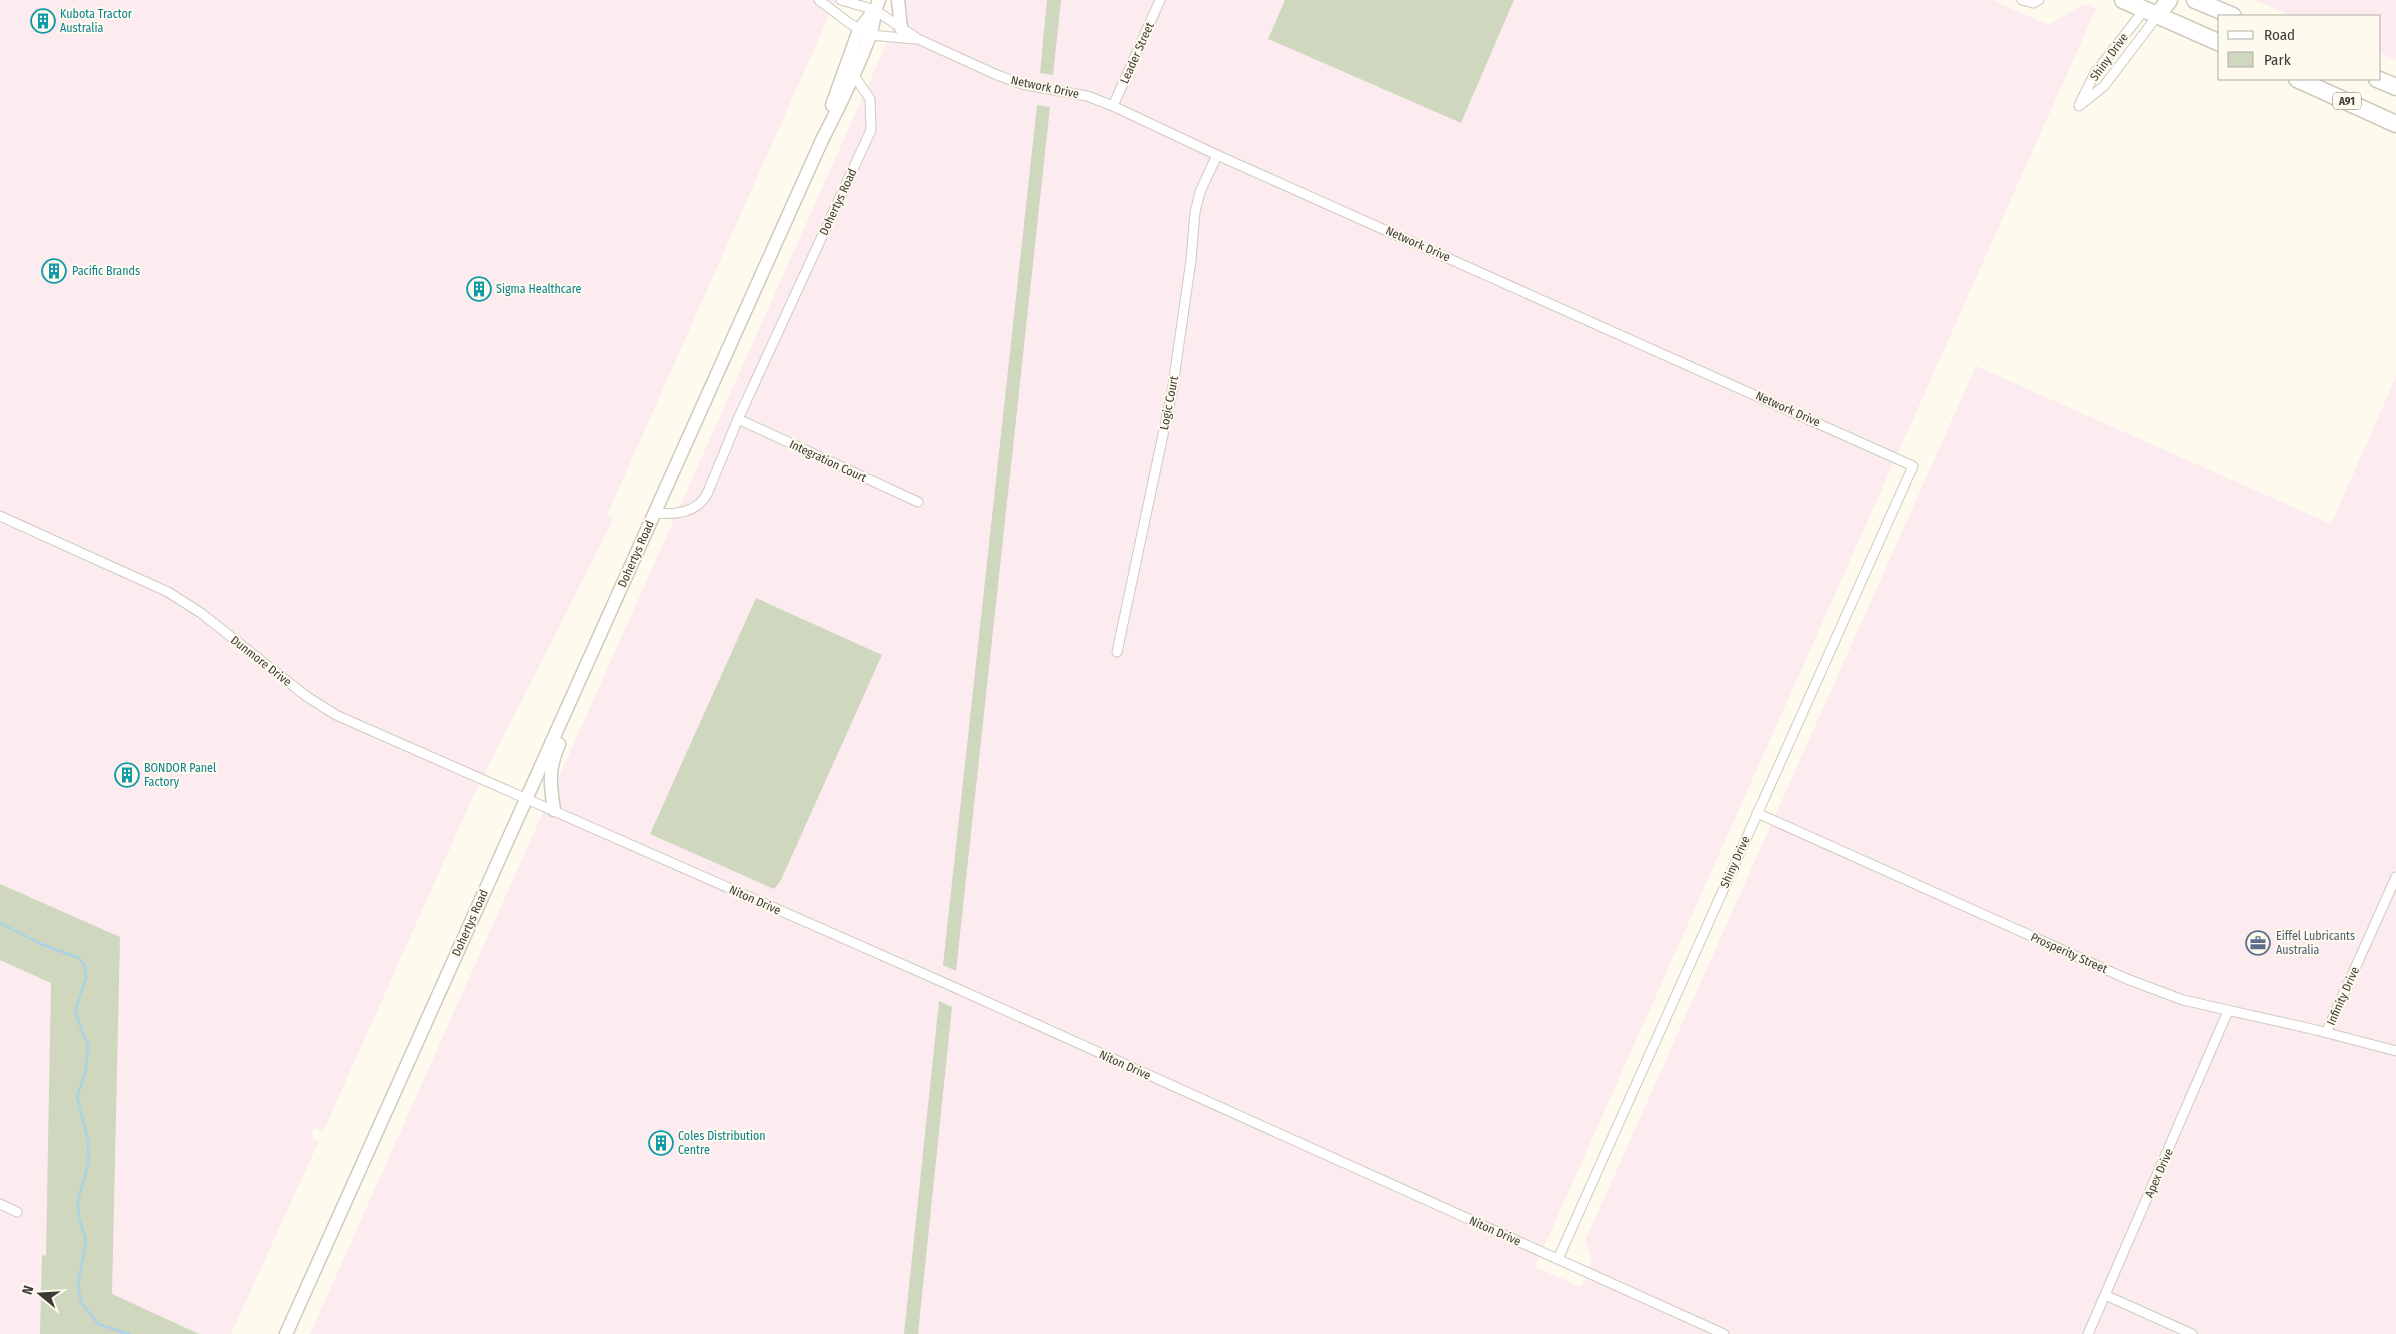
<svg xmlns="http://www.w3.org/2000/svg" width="2396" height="1334" viewBox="0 0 2396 1334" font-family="'Fira Sans Condensed',sans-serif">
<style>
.industrial{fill:#fcecf0}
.green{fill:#cfd7be}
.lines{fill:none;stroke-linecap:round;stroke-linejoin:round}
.stream{stroke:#a9d3e6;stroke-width:2.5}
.street-casing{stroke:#cecabe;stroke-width:11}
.secondary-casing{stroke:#cecabe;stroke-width:15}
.highway-casing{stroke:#cecabe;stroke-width:19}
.street{stroke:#fff;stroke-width:9}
.secondary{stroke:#fff;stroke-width:12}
.highway{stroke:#fff;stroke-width:16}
.labels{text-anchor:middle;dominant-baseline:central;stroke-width:4;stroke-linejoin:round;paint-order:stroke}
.shield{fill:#fffaee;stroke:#76746c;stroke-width:1}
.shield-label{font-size:11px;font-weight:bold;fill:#3b3a35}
.culture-label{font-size:12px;fill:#0d838f;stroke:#fffaee;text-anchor:start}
.street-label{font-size:12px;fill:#3b3a35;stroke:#fffaee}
.service-label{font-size:12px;fill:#4e5e75;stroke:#fffaee;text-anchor:start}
</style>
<rect width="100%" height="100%" fill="#fffaee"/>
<g class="industrial">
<polygon points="0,0 836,0 607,515 614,518 472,799 323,1132 314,1128 310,1137 319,1141 231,1334 0,1334"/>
<polygon points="906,0 1285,0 1268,39 1461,123 1514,0 1993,0 2048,25 2084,4 2096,9 1535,1267 1581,1287 1592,1259 1585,1241 1976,366 2331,524 2396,377 2396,1334 310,1334"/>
<polygon points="2254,0 2396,0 2396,60 2380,53 2380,16 2293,16"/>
</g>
<g class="green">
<polygon points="1047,0 1061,0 1053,75 1040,73"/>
<polygon points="1285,0 1514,0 1461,123 1268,39"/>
<polygon points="1037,105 1050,107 956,971 943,965"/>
<polygon points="756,598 882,655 781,880 774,889 650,834"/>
<polygon points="0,884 120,937 112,1294 199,1334 40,1334 42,1255 46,1256 51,983 0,960"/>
<polygon points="939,1001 952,1007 918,1334 904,1334"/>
</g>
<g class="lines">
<polyline class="stream" points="0,923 41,944 79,958 85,966 86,977 75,1012 88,1046 86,1070 77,1097 88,1141 89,1161 78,1200 79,1218 86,1240 78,1285 81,1302 98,1324 129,1334"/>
<g class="street-casing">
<g id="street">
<polyline points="819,0 849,23 870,35 915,39"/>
<polyline points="841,0 875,10 918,39 997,75 1022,84 1087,96 1113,106 1217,155 1913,466 1558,1259"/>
<polyline points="2022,0 2033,3 2039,0"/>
<polyline points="2080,103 2095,73 2145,9"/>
<polyline points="1113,106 1160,0"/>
<polyline points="2079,106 2104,86 2158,15"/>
<polyline points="738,419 918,502"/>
<path d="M 655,513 C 675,515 697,513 707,494 L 738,419 L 871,130 L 870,99 L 853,74"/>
<polyline points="0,516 168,592 201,613 306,696 336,715 938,980 1724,1334"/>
<polyline points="1117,652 1172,392 1191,260 1195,212 1200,192 1217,155"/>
<polyline points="1757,813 2127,979 2183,1000 2316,1030 2396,1051"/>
<polyline points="2326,1033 2396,877"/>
<polyline points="0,1204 17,1212"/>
<polyline points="2105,1295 2192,1334"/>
<polyline points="2088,1334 2228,1011"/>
</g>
</g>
<g class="secondary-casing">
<g id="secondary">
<polyline points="898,0 901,28"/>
<polyline points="832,105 859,30 873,12"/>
<path d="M 554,810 C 550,784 548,769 559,744"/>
<path d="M 286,1334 L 822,140 C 839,107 856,73 869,38 C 874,25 874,12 879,0"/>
</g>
</g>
<g class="highway-casing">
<g id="highway">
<polyline points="2123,0 2220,43"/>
<polyline points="2195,0 2233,16"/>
<polyline points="2158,15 2169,0"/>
<polyline points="2297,79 2396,124"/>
<polyline points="2377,79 2396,87"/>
</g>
</g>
<use href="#street" class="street"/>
<use href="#secondary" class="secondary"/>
<use href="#highway" class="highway"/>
</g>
<defs>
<g id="building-ring" transform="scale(1.25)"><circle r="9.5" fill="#fffaee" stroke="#0f9aa8" stroke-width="1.5"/><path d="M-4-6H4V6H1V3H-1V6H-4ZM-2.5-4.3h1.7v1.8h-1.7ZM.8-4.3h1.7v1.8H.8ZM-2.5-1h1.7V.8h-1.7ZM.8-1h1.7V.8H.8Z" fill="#0f9aa8"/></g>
<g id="office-ring" transform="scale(1.25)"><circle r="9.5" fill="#fffaee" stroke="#5c6f8a" stroke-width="1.5"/><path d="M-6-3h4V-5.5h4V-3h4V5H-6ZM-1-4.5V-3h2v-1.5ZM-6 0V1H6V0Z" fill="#5c6f8a"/></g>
</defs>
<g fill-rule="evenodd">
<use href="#building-ring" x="43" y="21"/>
<use href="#building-ring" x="54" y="271"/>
<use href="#building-ring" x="479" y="289"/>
<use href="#building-ring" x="127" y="775"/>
<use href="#office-ring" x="2258" y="943"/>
<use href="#building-ring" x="661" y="1143"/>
</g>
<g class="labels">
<rect class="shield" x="2333" y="92.5" width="28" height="17" rx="4"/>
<g class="shield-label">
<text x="2347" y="101">A91</text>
</g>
<g class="culture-label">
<text x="60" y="14">Kubota Tractor<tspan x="60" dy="14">Australia</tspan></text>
<text x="72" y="271">Pacific Brands</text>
<text x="496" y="289">Sigma Healthcare</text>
<text x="144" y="768">BONDOR Panel<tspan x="144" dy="14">Factory</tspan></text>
<text x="678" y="1136">Coles Distribution<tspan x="678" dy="14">Centre</tspan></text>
</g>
<g class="street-label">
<text transform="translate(1137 53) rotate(-66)">Leader Street</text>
<text transform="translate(2109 57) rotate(-54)">Shiny Drive</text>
<text transform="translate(1045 87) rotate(12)">Network Drive</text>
<text transform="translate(838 202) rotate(-65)">Dohertys Road</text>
<text transform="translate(1418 244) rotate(24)">Network Drive</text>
<text transform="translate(1169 403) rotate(-79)">Logic Court</text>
<text transform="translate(1788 409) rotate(24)">Network Drive</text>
<text transform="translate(828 461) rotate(25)">Integration Court</text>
<text transform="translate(636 554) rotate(-66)">Dohertys Road</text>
<text transform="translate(261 661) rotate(38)">Dunmore Drive</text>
<text transform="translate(1735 862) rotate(-66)">Shiny Drive</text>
<text transform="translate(755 900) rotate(24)">Niton Drive</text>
<text transform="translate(470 923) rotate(-66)">Dohertys Road</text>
<text transform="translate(2069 953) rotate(24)">Prosperity Street</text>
<text transform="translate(2343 996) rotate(-66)">Infinity Drive</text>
<text transform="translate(1125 1065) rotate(24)">Niton Drive</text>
<text transform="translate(2159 1173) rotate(-66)">Apex Drive</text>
<text transform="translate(1495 1231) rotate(24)">Niton Drive</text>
</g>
<g class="service-label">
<text x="2276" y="936">Eiffel Lubricants<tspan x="2276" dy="14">Australia</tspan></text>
</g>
</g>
<rect x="2218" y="15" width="162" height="65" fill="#fffaee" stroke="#b1ada4"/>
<rect x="2228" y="31" width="25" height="8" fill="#ffffff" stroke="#b1ada4"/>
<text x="2264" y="40" font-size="15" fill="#3b3a35">Road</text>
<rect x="2228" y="52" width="25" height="15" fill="#cfd7be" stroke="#b1ada4"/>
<text x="2264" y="65" font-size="15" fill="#3b3a35">Park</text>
<g transform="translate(40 1294) rotate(288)" stroke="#fffaee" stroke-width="4" paint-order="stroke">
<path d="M0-4L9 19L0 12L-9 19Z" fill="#3b3a35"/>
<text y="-8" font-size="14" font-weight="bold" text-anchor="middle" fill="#3b3a35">N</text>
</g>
</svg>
